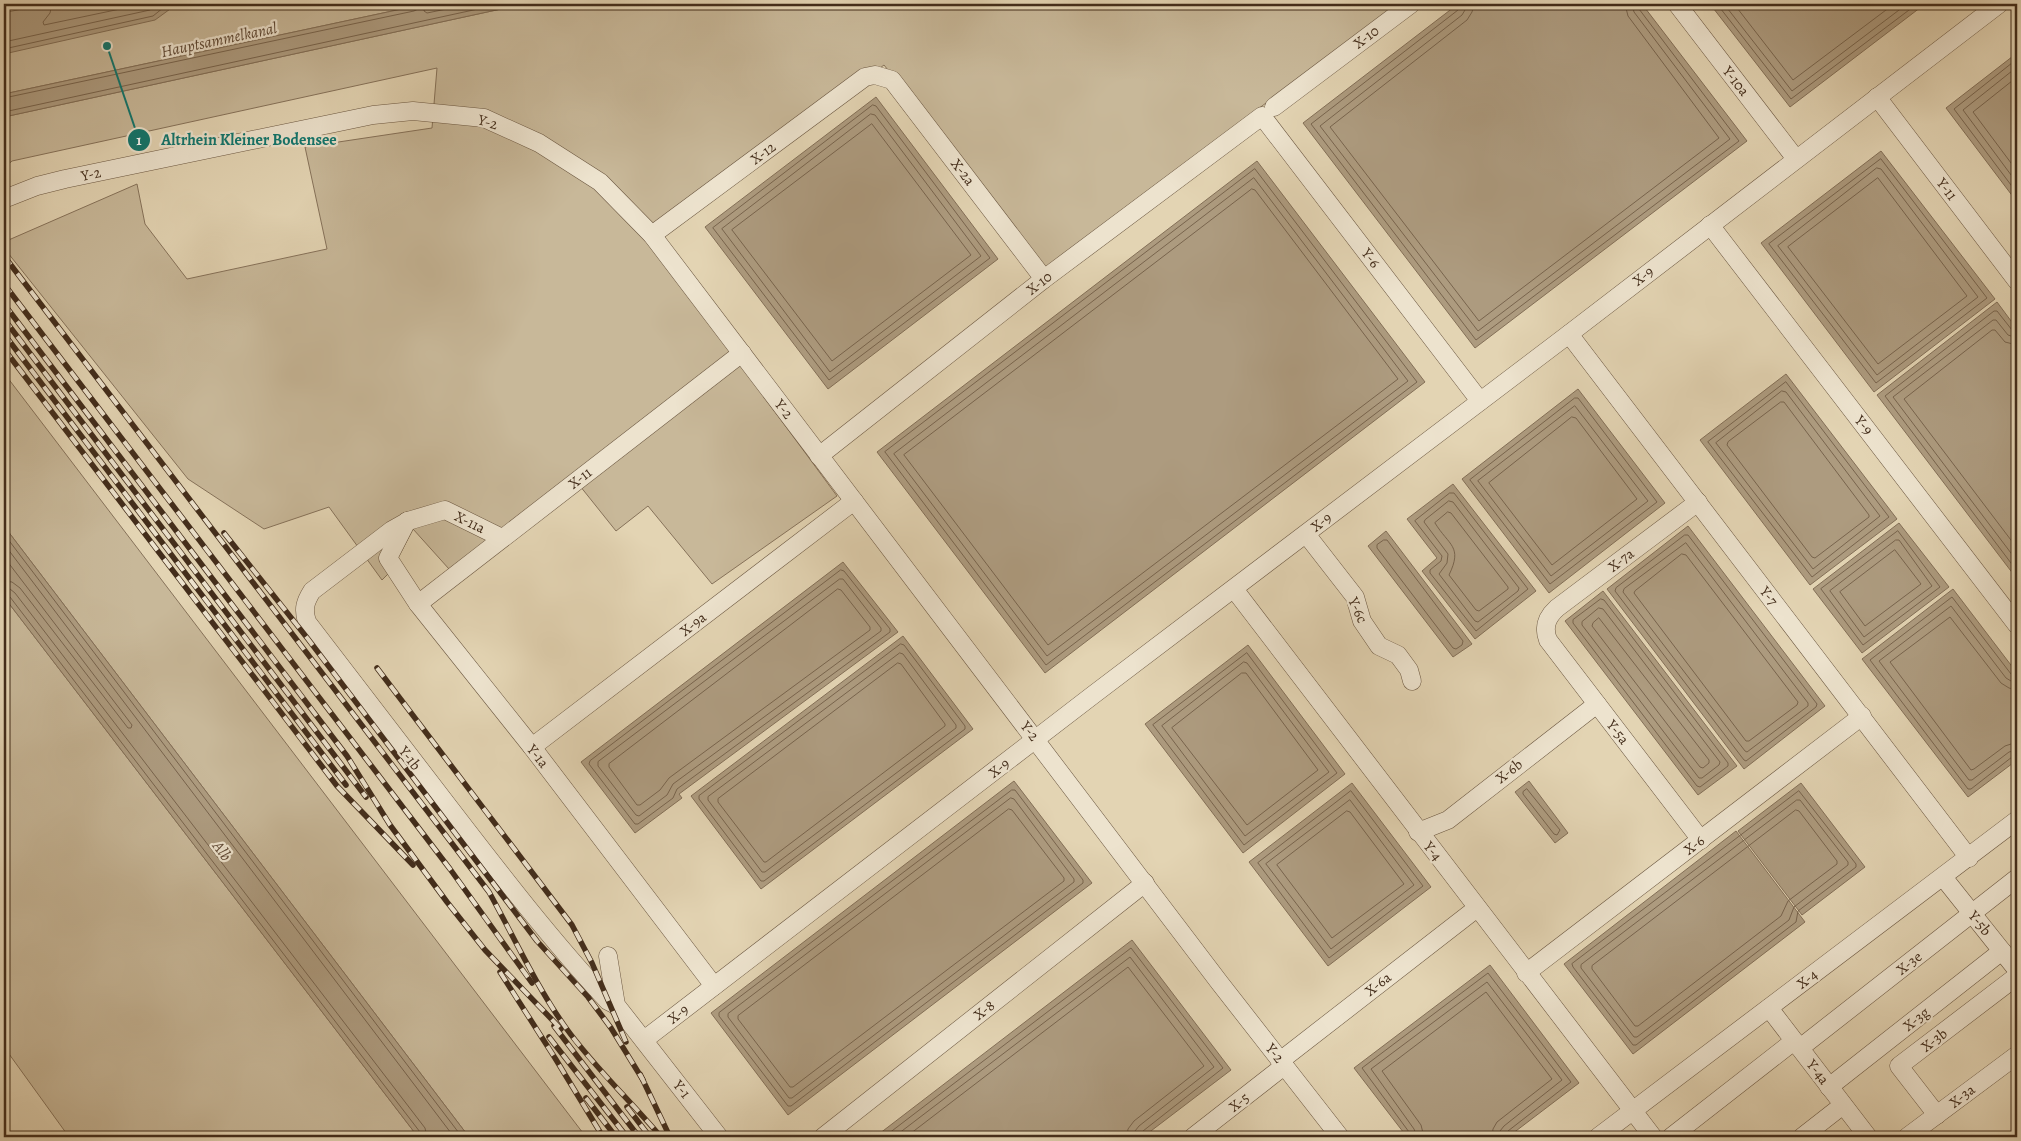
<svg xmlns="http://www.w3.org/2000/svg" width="2021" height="1141" viewBox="0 0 2021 1141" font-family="Alegreya,serif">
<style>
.green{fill:#c8b899;stroke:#86725a}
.water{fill:#ad9b7f;stroke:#836f57}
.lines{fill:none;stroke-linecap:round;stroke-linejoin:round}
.shore{stroke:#78644d;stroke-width:1}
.minor-casing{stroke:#6b5741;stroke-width:19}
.minor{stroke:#ede3ce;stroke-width:18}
.rail-casing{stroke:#432d1b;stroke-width:5.5}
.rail{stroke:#ede3ce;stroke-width:4;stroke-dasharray:11;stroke-linecap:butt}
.labels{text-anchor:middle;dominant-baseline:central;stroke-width:4.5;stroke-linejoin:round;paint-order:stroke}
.street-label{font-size:15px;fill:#432d1b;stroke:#ede3ce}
.water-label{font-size:16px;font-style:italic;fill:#5e4834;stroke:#ede3ce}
.leader{fill:none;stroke:#0f766e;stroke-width:2}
.callout-dot{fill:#0f766e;stroke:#ede3ce;stroke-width:2}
.mark-label{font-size:15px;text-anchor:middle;font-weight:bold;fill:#fff}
.callout-label{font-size:16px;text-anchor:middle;font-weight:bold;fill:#0f766e;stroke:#ede3ce;stroke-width:4.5;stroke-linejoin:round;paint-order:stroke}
</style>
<rect width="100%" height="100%" fill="#e3d4b3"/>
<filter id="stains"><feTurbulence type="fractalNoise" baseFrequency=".004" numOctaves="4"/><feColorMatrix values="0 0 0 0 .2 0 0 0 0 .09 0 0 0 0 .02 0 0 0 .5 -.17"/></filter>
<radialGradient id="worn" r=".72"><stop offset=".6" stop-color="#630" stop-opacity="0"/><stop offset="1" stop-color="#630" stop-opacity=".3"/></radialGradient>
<g class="green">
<polygon points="4,4 425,4 4,94"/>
<polygon points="524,4 1397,4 1045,270 884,65 647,238 837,496 712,584 648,506 616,531 572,476 449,569 413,529 391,571 382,580 329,507 264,529 188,479 4,248 4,242 137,184 145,224 187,279 327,249 305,147 432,128 437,68 12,161 4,168 4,117"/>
<polygon points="4,373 586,1137 469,1137 4,526"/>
<polygon points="4,597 418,1137 69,1137 4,1047"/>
</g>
<g class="water">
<polygon points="43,4 177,4 155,20 4,54 4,13"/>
<polygon points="425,4 524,4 4,117 4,94"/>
<polygon points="1458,4 1642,4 1747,141 1475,348 1303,123"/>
<polygon points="1710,4 1925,4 1790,107"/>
<polygon points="2017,53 2017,202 1946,108"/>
<polygon points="876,97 998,259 828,389 705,227"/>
<polygon points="1881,151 1995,299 1874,392 1761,243"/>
<polygon points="1257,161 1425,382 1045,673 877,452"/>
<polygon points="1997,302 2017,329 2017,579 1877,395"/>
<polygon points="1786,374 1897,519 1810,585 1700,440"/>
<polygon points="1578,389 1665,503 1549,593 1462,479"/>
<polygon points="1453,484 1536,591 1475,639 1422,571 1437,558 1407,519"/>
<polygon points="1899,523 1949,587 1862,653 1813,589"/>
<polygon points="4,526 469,1137 418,1137 4,597"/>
<polygon points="1688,526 1825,706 1744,769 1607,589"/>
<polygon points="1386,531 1472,644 1453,657 1368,546"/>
<polygon points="843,562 898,632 679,794 682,798 635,833 581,762"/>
<polygon points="1953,589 2017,673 2017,760 1968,797 1862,659"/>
<polygon points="1603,591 1737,766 1698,795 1565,621"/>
<polygon points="903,636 973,729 761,889 691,796"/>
<polygon points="1248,645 1345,774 1243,853 1145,724"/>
<polygon points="1014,781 1092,883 788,1115 711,1013"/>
<polygon points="1529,781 1568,833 1555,843 1515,792"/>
<polygon points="1352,783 1431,887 1328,966 1249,862"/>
<polygon points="1801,783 1865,867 1802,915 1738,831"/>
<polygon points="1736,831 1805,922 1633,1054 1564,964"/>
<polygon points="1132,940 1231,1070 1143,1137 875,1137"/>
<polygon points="1490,965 1579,1083 1508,1137 1407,1137 1354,1068"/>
</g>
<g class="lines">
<g class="shore">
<polyline points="52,4 50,13 43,22 44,25 144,4"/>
<polyline points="425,4 424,11 427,13 471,4"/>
<polyline points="1460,4 1458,10 1311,124 1476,340 1739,141 1639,9 1638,4"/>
<polyline points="1466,4 1465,10 1462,15 1320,126 1478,331 1730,139 1634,12 1632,4"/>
<polyline points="1474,4 1472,12 1467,20 1330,127 1479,321 1719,138 1628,16 1625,4"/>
<polyline points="1717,4 1791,99 1917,4"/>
<polyline points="1724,4 1792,91 1907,4"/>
<polyline points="1734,4 1793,80 1894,4"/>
<polyline points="4,42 150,10 158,4"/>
<polyline points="4,49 153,16 168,4"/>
<polyline points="2017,59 1954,109 2017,193"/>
<polyline points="2017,67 1963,110 2017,183"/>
<polyline points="2017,77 1973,112 2017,171"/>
<polyline points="4,98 414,11 418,9 419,4"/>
<polygon points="873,105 876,106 990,258 829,380 713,228"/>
<polyline points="4,112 501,4"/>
<polygon points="871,114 875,115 981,256 830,372 722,229"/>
<polygon points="872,124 971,255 832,361 732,230"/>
<polygon points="1881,159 1987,298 1876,383 1769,244"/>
<polygon points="1877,168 1881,169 1978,297 1877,375 1778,246"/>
<polygon points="1255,169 1417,382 1046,665 885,452"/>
<polygon points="1254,178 1408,381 1047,656 894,454"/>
<polygon points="1878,178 1967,296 1878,364 1788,247"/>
<polygon points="1252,189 1255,190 1398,379 1048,645 904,455"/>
<polyline points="2017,332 2012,330 1997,311 1994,311 1885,396 2017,571"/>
<polyline points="2017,338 2008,335 1996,320 1993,320 1893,397 2017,561"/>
<polyline points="2017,345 2005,342 1995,330 1992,330 1904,399 2017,548"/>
<polygon points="1786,382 1889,517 1812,577 1708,442"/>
<polygon points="1782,391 1786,392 1880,516 1813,569 1716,443"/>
<polygon points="1575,398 1578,398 1657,502 1550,584 1470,480"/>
<polygon points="1781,402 1784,402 1869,515 1869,517 1815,558 1812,557 1727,445 1728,442"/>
<polygon points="1575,406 1648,501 1551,576 1478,481"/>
<polygon points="1572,417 1576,418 1637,499 1552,565 1489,483"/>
<polygon points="1450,493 1454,493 1528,589 1476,631 1430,573 1430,570 1441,561 1442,556 1415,521"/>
<polygon points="1449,501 1453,502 1519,588 1518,591 1478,622 1475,621 1439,574 1447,563 1448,554 1424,522 1425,520"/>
<path d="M 1448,512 L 1451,513 L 1508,587 L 1508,589 L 1479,611 L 1476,610 L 1449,575 C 1463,546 1449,546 1435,523 Z"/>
<polygon points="1898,531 1940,587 1863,645 1821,589"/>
<polyline points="4,534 462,1137"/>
<polygon points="1685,535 1688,535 1817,704 1816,707 1746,761 1744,760 1615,591 1616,588"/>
<polygon points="1384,540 1387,540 1463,641 1462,645 1456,649 1453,648 1377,548 1377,545"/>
<polygon points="1896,540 1899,540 1932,586 1864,637 1830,591"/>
<polygon points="1686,543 1808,703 1808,706 1747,752 1745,751 1623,592 1624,589"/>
<polyline points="4,544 454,1137"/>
<polygon points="1895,550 1921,584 1865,626 1840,592"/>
<polygon points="1682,554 1686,555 1798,702 1797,705 1749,741 1746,741 1634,593 1635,591"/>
<polyline points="4,557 132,725 131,728 128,728 20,588 12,582 4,581"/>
<polygon points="841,570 844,571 890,629 890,632 677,789 673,798 638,824 635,824 589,764 590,761"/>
<polygon points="840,579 843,579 881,628 881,631 673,784 667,795 639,816 636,815 598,766 598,762"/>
<polyline points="4,588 10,589 15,593 425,1128 427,1137"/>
<polygon points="838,589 841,590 870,627 870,630 669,778 660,790 640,805 637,805 609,767 609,764"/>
<polyline points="4,595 10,597 420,1132 421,1137"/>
<polygon points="1601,599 1604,600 1728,763 1728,766 1700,787 1697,786 1573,623 1573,620"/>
<polygon points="1599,608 1603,609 1720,762 1719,765 1702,778 1699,778 1582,625 1582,622"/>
<polygon points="1599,618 1709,760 1709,763 1703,768 1700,767 1592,626 1593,623"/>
<polygon points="901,644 904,645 965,726 965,729 764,881 761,881 699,799 699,796"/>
<polygon points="900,653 903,654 956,725 956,728 765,872 762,872 708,800 708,797"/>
<polygon points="1247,653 1337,773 1244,845 1153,725"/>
<polygon points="1244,662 1247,663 1329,772 1245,836 1162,726"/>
<polygon points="898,663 901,664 945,724 945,726 766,862 764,862 718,802 718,799"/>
<polygon points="1242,673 1246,673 1318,770 1247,825 1172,728"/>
<polyline points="2017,676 2011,674 1952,597 1870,660 1968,789 1971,789 2012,757 2017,756"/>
<polyline points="2017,682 2011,681 2006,678 1951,606 1879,661 1969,780 1972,780 2009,752 2017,750"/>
<polyline points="2017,690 2009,688 2001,683 1950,617 1890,662 1971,770 1974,769 2005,746 2017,742"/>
<polygon points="1527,789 1560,830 1557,835 1554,834 1523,794 1523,792"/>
<polygon points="1012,790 1015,790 1083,880 1083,883 791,1106 788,1106 719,1016 719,1013"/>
<polygon points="1351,791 1423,886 1329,958 1258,863"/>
<polygon points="1799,791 1856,864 1856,867 1798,911 1796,922 1636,1045 1633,1045 1573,967 1572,964"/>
<polygon points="1011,798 1014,799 1074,879 1074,882 792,1098 789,1098 728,1017 728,1014"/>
<polygon points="1350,800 1414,885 1331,949 1266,864"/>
<polygon points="1797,800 1800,800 1848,862 1848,865 1794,907 1789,920 1637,1037 1634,1037 1581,968 1581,965"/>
<polygon points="1009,809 1012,810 1064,878 1064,881 793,1087 790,1087 738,1019 738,1016"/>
<polygon points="1796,810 1799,811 1837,861 1837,864 1788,901 1781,916 1638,1026 1635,1026 1592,969 1592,966"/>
<polygon points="1347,811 1350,812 1404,884 1332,938 1277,865"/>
<polyline points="884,1137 1131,948 1223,1068 1143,1131 1141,1137"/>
<polyline points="894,1137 1130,957 1214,1067 1139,1126 1135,1131 1135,1137"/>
<polyline points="906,1137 1128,967 1204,1066 1134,1121 1128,1129 1127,1137"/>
<polyline points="1410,1137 1409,1132 1362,1068 1488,973 1571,1082 1508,1131 1505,1137"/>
<polyline points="1417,1137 1414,1129 1371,1069 1487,982 1562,1080 1504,1126 1500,1131 1499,1137"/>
<polyline points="1424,1137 1421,1125 1382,1071 1486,992 1552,1079 1497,1122 1493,1129 1492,1137"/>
</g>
<g class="minor-casing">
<g id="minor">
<polyline points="1677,4 1796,159"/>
<polyline points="1877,97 2017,281"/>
<polyline points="1274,107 1411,4"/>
<polyline points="4,199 37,186 65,179 373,115 413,111 484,118 539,143 600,182 652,235 1219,982 1340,1137"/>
<polyline points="1710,225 2017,625"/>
<polyline points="652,235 865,77 875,75 892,80 1044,279"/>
<polyline points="1569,334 1969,858"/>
<polyline points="819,456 1044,279 1262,116 1480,401"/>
<path d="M 1698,502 L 1557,608 C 1547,617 1543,627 1548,640 L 1701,840"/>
<polyline points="407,521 388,558 418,604 532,747 714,986"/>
<polyline points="1306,534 1355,597 1362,621 1379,646 1398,655 1409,670 1412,681"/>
<path d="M 502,538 L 445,510 L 408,521 L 392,530 L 312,591 C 305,602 303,609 307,622 C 355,685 403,748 452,811 C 502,876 552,941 608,1001 L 616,1005"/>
<polyline points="1234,589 1653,1137"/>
<polyline points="418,604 742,353"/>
<polyline points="532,747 854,501"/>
<polyline points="1418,832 1448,820 1597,704"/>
<polyline points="1943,877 2017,970"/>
<polyline points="608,956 616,1005 719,1137"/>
<polyline points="1526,973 1862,716"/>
<polyline points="1769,1008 1868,1137"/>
<polyline points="644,1040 1093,695 1569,334 1999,4"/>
<polyline points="1800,1048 2017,878"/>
<polyline points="1280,1061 1477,908"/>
<polyline points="1829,1087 2002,951"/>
<polyline points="1937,1115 1899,1066 2017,976"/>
<polyline points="823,1137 1145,883"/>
<polyline points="1193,1137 1284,1066"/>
<polyline points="1598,1137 2017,820"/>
<polyline points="1671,1137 1794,1041"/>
<polyline points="1802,1137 1843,1105"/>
<polyline points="1907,1137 2017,1055"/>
</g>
</g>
<use href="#minor" class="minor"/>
<g class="rail-casing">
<g id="rail">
<path d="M 4,256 L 489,892 C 514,937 536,986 566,1028 C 594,1067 630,1100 661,1137"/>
<polyline points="4,284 450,869 532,983"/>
<polyline points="4,304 347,756 390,825 447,902 485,950 561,1029"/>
<polyline points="4,319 366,797"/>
<polyline points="4,334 346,785"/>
<polyline points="4,349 337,786 413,865"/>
<polyline points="224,533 308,639 537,941 588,997 611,1028 643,1080"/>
<polyline points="377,668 572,925 592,963 626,1042"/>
<polyline points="500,972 555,1058 603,1137"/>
<polyline points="554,1026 639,1137"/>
<polyline points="549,1037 627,1137"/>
<polyline points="640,1074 670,1137"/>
<polyline points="586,1098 616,1137"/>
<polyline points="627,1107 650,1137"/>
</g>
</g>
<use href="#rail" class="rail"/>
</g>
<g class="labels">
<g class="street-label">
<text transform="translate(1366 37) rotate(-37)">X-10</text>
<text transform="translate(1736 81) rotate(52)">Y-10a</text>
<text transform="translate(488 122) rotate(17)">Y-2</text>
<text transform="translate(763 153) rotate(-36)">X-12</text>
<text transform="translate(963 172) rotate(53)">X-2a</text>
<text transform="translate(91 174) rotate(-12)">Y-2</text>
<text transform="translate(1947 189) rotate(53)">Y-11</text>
<text transform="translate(1371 258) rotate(53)">Y-6</text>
<text transform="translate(1643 276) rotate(-38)">X-9</text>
<text transform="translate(1039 283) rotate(-38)">X-10</text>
<text transform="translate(784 409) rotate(53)">Y-2</text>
<text transform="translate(1864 425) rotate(52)">Y-9</text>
<text transform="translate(580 478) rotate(-38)">X-11</text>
<text transform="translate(470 522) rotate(26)">X-11a</text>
<text transform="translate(1321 522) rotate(-37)">X-9</text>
<text transform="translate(1621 560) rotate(-37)">X-7a</text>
<text transform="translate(1769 596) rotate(53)">Y-7</text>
<text transform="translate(1358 610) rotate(66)">Y-6c</text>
<text transform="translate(693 624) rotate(-38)">X-9a</text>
<text transform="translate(1030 731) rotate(53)">Y-2</text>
<text transform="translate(1618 732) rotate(52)">Y-5a</text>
<text transform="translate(538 756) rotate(52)">Y-1a</text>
<text transform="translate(410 758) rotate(52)">Y-1b</text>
<text transform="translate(999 768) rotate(-38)">X-9</text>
<text transform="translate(1509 771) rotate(-38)">X-6b</text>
<text transform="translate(1694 845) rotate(-37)">X-6</text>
<text transform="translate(1433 851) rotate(53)">Y-4</text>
<text transform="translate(1980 923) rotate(51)">Y-5b</text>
<text transform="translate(1909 963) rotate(-38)">X-3e</text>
<text transform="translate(1807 979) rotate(-37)">X-4</text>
<text transform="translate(1378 984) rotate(-38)">X-6a</text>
<text transform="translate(984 1010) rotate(-38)">X-8</text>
<text transform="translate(678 1014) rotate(-38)">X-9</text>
<text transform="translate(1916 1019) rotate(-38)">X-3g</text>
<text transform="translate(1934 1040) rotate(-37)">X-3b</text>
<text transform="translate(1275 1053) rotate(52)">Y-2</text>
<text transform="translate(1818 1072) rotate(53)">Y-4a</text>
<text transform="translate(682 1089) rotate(52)">Y-1</text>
<text transform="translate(1962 1096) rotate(-37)">X-3a</text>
<text transform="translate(1239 1102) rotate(-38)">X-5</text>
</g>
<g class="water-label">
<text transform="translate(219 40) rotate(-12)">Hauptsammelkanal</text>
<text transform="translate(222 851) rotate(53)">Alb</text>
</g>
</g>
<path class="leader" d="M107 46L139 140"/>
<g class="callout-dot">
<circle cx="107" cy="46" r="5"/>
<circle cx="139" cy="140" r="12"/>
</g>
<g class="mark-label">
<text x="139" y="145">1</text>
</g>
<g class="callout-label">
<text x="249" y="145">Altrhein Kleiner Bodensee</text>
</g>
<rect width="2021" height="1141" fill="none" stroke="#e3d4b3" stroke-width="20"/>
<rect x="5" y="5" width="2011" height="1131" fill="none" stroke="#432d1b" stroke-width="2.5"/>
<rect x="10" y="10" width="2001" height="1121" fill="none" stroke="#432d1b"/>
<rect width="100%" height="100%" filter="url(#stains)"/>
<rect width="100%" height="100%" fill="url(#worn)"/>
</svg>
